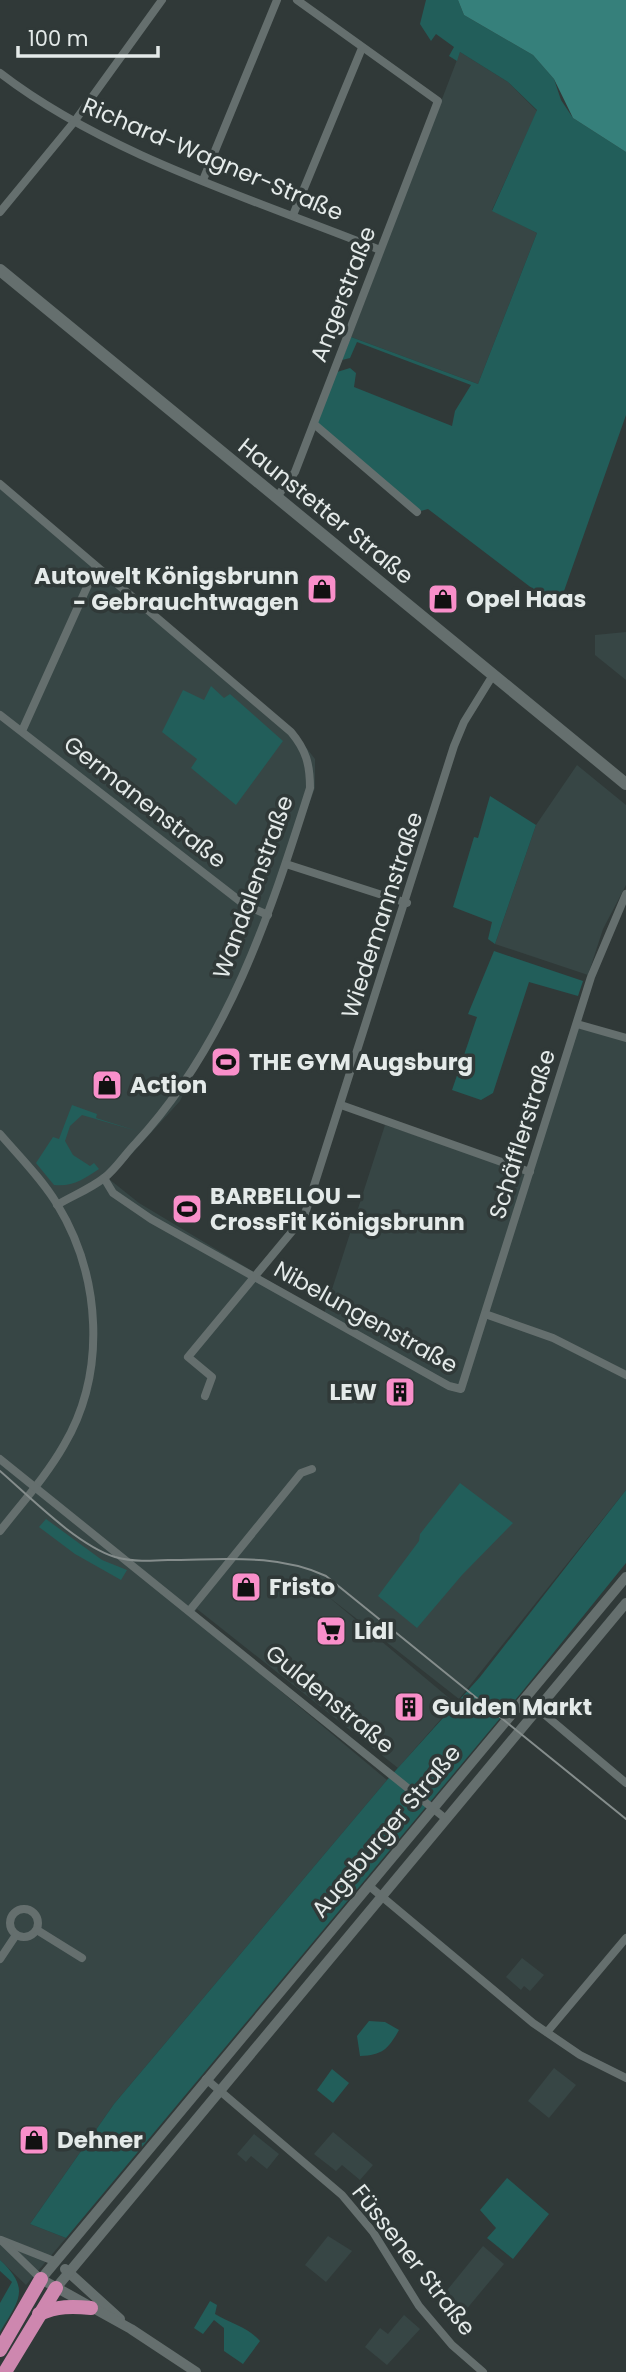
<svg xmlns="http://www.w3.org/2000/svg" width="626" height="2372" viewBox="0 0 626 2372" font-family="Poppins,sans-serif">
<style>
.built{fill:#374645}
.green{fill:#225e5a}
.water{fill:#36807b}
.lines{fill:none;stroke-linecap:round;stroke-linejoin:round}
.minor{stroke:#656f6e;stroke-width:8}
.tertiary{stroke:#656f6e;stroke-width:10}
.secondary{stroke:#656f6e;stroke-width:12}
.trunk{stroke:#ce87af;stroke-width:14}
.tram{stroke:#858d8c;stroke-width:2}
.labels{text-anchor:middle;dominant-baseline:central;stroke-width:7;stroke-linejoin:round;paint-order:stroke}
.street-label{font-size:23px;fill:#e4eae9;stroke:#303938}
.poi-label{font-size:23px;font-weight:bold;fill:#e4eae9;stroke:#303938;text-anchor:start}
</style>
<rect width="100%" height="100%" fill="#303938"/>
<g class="built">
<polygon points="460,52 508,82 537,111 492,210 537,233 478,384 351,337"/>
<polygon points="0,483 291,728 315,759 315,788 256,947 180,1101 109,1179 139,1203 324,1314 385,1125 529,1173 574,1023 626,1041 626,1490 459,1699 325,1594 455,1703 398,1768 197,1609 191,1616 387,1780 114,2104 30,2224 66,2238 26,2285 0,2260"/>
<polygon points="626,632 626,680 595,655 595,635"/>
<polygon points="577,765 626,805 626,885 603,929 588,975 495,944 536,825"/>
<polygon points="522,1958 544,1975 530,1991 524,1986 521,1990 506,1977"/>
<polygon points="554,2068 576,2085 549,2118 528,2101"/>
<polygon points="333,2132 373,2165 360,2180 342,2165 336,2171 314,2154"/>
<polygon points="254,2134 279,2154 267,2169 251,2156 246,2162 237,2154"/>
<polygon points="328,2236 352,2251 326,2282 305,2265"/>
<polygon points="483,2246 504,2264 465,2311 444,2294"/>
<polygon points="404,2315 420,2329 387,2365 365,2347 380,2328 388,2334"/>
</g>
<g class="green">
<polygon points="426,0 458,0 464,15 533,55 554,79 561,100 573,118 626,152 626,415 558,608 428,509 417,512 315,423 337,372 350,368 356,373 354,387 452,426 455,411 471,385 357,342 350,358 342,360 351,337 478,384 537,233 492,211 537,110 508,82 460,52 457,61 449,56 454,47 436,34 431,41 420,24"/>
<polygon points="211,686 224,698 230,694 283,741 236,805 191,768 197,759 162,732 183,690 204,700"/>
<polygon points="490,796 536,825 495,944 488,939 492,922 453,907 474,837 478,838"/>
<polygon points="494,951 583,981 578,996 529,982 493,1093 481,1100 452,1090 477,1017 468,1014"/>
<path d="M 72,1105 L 97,1114 L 96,1118 L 137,1131 L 82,1115 L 70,1126 L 65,1141 L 73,1155 L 90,1166 L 94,1163 L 99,1169 C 84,1179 73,1187 54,1185 L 36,1163 L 53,1137 L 59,1139 Z"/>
<polygon points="460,1483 513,1523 462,1575 417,1628 378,1596 419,1541 420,1534"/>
<polygon points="626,1490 626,1563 521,1693 66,2238 30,2224 114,2104 387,1780 480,1677"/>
<polygon points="46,1519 102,1560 127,1570 121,1580 75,1554 39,1527"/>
<path d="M 369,2021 L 385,2022 L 399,2030 C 388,2049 383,2055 360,2056 L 357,2036 Z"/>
<polygon points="332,2069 349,2083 333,2103 317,2090"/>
<polygon points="507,2178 549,2214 513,2259 487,2238 496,2228 480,2210"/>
<path d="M 0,2260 C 31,2289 19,2300 0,2332 L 0,2303 L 12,2282 L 0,2271 Z"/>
<path d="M 210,2301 L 217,2305 L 215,2314 C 231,2324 248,2327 260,2341 L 243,2364 L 224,2351 L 224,2328 L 214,2320 L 203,2334 L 194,2328 Z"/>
</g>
<polygon class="water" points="458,0 626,0 626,152 573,118 554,79 533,55 464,15"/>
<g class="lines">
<g class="minor">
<path d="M 0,73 C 106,155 256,200 380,250"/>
<polyline points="203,180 277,0"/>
<polyline points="0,212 74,122 162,0"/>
<polyline points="293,215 362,48"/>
<polyline points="314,424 417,512"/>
<path d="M 0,484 L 291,732 C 306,750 310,764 310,788 C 270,914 228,1044 136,1143 C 125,1154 116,1169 104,1178 C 90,1189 72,1196 57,1205"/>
<polyline points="277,497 295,472 438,101 297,0"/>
<polyline points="0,715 245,905 268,915"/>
<polyline points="22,731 96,567"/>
<polyline points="286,864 407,903"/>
<polyline points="577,1024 626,1038"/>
<polyline points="341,1105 530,1172"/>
<path d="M 0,1134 C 19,1156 42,1179 57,1204 C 101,1276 107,1372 64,1445 C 47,1475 22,1503 0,1531"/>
<polyline points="104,1178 113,1193 151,1219 449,1386 461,1389 591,977 626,894"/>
<polyline points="485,1314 553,1338 626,1375"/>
<polyline points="205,1396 212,1377 188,1357 304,1217 454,746 464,722 493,675"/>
<polyline points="0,1459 446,1819"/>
<polyline points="190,1610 301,1473 312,1469"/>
<polyline points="538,1709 626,1783"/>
<polyline points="368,1885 533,2023 580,2055 626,2078"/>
<circle cx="24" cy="1923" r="14"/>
<polyline points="37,1930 82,1958"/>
<polyline points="0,1959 16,1935"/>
<polyline points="547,2032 626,1938"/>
<polyline points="206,2079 342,2195 373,2232 419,2306 452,2345 483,2372"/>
<polyline points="1,2240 54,2261"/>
<polyline points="3,2242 41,2279"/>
</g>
<g class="tertiary">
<polyline points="65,2269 120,2319"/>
<polyline points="56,2288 626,1603"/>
<polyline points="196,2372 131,2329 41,2279 626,1577"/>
</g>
<polyline class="secondary" points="0,270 626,784"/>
<g class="trunk">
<path d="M 39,2314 C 57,2306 72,2306 91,2308"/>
<polyline points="0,2350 41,2279"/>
<polyline points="5,2372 56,2288"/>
</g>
<path class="tram" d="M 0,1471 C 31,1498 77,1545 115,1557 C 133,1562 151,1561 168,1560 C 222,1560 276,1553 326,1576 L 626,1819"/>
</g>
<defs>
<g id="shop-square" transform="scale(1.575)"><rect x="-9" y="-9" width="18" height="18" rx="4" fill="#f98fca" stroke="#303938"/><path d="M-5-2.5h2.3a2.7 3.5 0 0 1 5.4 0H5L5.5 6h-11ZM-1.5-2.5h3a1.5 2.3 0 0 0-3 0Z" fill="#111"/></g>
<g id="stadium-square" transform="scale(1.575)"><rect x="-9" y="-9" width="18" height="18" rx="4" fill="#f98fca" stroke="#303938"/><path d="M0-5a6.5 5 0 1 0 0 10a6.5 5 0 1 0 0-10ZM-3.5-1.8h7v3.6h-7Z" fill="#111"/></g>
<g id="building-square" transform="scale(1.575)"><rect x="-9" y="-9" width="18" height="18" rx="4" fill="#f98fca" stroke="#303938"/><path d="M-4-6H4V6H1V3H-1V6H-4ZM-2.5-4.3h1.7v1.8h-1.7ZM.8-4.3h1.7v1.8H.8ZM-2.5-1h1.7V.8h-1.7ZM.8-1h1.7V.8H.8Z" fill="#111"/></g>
<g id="supermarket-square" transform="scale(1.575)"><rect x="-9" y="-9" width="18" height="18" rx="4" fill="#f98fca" stroke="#303938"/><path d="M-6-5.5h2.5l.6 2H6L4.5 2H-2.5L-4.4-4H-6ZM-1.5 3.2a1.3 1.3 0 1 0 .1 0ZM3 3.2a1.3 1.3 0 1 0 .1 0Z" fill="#111"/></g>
</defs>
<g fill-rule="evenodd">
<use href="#shop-square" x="322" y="589"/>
<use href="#shop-square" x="443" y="599"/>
<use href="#stadium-square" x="226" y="1062"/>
<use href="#shop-square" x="107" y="1085"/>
<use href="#stadium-square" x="187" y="1209"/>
<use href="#building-square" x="400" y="1392"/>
<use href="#shop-square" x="246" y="1587"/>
<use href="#supermarket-square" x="331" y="1631"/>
<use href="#building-square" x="409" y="1707"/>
<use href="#shop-square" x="34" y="2140"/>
</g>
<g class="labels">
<g class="street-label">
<text transform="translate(213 159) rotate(23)">Richard-Wagner-Straße</text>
<text transform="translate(343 294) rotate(-69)">Angerstraße</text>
<text transform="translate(326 511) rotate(39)">Haunstetter Straße</text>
<text transform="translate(145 802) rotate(38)">Germanenstraße</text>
<text transform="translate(253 887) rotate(-70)">Wandalenstraße</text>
<text transform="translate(382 915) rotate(-72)">Wiedemannstraße</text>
<text transform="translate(522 1134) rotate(-73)">Schäfflerstraße</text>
<text transform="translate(366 1317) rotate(29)">Nibelungenstraße</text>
<text transform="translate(330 1699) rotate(39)">Guldenstraße</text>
<text transform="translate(386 1831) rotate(-50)">Augsburger Straße</text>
<text transform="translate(414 2260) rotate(52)">Füssener Straße</text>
</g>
<g class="poi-label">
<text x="299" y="576" text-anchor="end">Autowelt Königsbrunn<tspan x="299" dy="26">- Gebrauchtwagen</tspan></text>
<text x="466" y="599">Opel Haas</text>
<text x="249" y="1062">THE GYM Augsburg</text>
<text x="130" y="1085">Action</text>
<text x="210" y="1196">BARBELLOU –<tspan x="210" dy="26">CrossFit Königsbrunn</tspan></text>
<text x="377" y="1392" text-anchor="end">LEW</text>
<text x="269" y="1587">Fristo</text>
<text x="354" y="1631">Lidl</text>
<text x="432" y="1707">Gulden Markt</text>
<text x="57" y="2140">Dehner</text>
</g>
</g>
<path d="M18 46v10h140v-10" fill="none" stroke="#e4eae9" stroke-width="3.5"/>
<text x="28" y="46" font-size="21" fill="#e4eae9" stroke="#303938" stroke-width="5" paint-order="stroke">100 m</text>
</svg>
